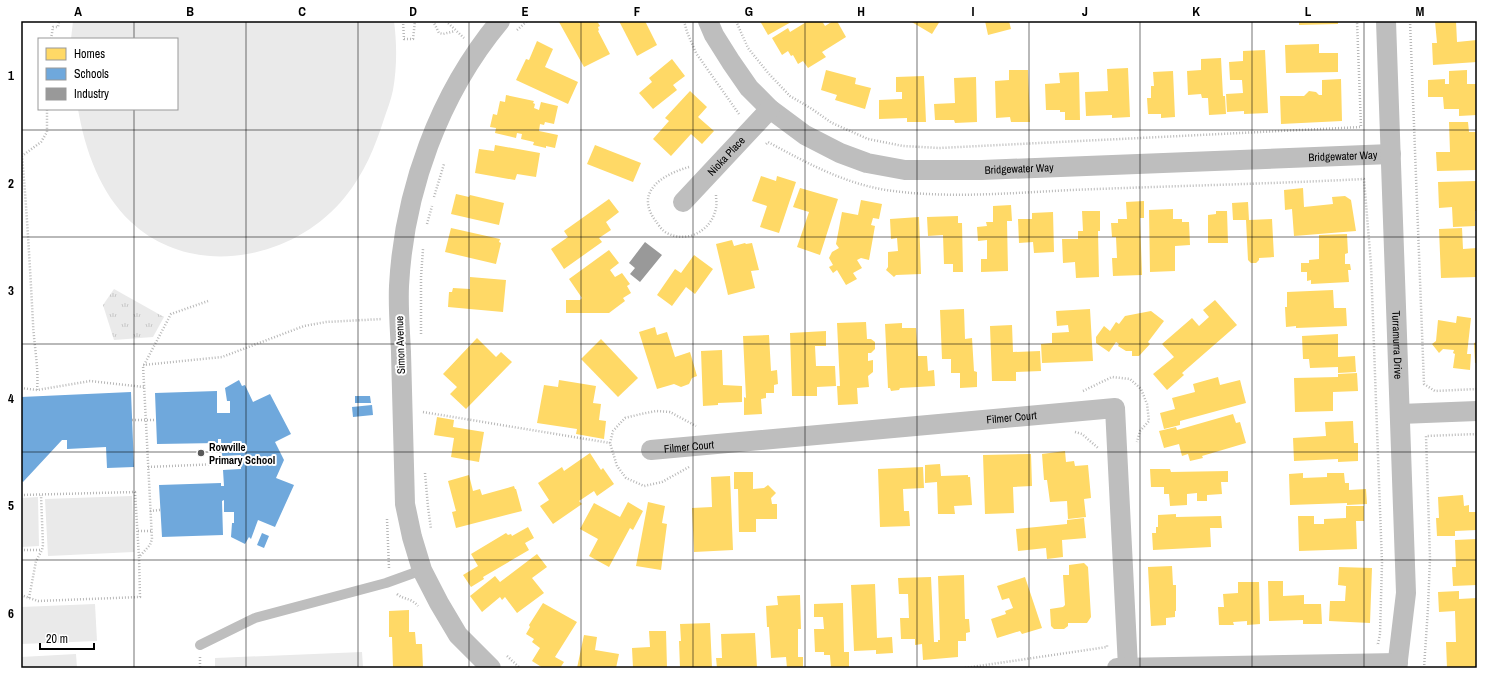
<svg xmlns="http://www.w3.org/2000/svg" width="1498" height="689" viewBox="0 0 1498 689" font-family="'Archivo Narrow',sans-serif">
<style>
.grass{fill:url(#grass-tufts)}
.pitch{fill:#eaeaea}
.homes{fill:#ffd966}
.schools{fill:#6fa8dc}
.industry{fill:#999}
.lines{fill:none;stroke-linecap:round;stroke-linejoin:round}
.path{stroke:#b8b8b8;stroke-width:2.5;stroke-dasharray:1 2;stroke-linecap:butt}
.lane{stroke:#bebebe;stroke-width:10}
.street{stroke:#bebebe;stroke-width:20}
.grid{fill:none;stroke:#000;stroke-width:1;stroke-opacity:0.55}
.poi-dot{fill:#595959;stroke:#fff;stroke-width:1.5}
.labels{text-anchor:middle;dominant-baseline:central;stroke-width:4;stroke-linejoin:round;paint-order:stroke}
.street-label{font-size:11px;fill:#000;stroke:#fff}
.poi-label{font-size:11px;font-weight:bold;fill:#000;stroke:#fff;text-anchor:start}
.neatline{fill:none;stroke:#000;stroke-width:1.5}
.grid-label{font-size:13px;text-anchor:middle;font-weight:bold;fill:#000}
</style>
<defs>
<pattern id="grass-tufts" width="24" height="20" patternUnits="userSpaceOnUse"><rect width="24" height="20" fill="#eaeaea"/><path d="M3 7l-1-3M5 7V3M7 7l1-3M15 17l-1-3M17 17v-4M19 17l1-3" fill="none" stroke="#c7c7c7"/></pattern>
</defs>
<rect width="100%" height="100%" fill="#fff"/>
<polygon class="grass" points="114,289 164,317 153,337 114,340 103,305"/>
<g class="pitch">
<path d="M 73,21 L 394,21 C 397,44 397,68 393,90 C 391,100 387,110 384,119 C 375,147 364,174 345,197 C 294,260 193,280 131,222 C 100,193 85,150 78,109 L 177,109 L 177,39 L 71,39 Z"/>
<polygon points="132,496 134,552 48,556 45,499"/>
<polygon points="38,497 39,546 21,547 21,498"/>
<polygon points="95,604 97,641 21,644 21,607"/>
<polygon points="362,652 363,668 215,668 215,658"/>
<polygon points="76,654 77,668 21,668 21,657"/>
</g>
<g class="homes">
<polygon points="561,21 597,21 600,26 598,27 599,30 598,31 610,54 584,67 559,22"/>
<polygon points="619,21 645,21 657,45 637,56"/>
<polygon points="760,21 793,21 768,35"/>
<polygon points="808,21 822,21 825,26 833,21 837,21 846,37 822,52 826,57 808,68 803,61 798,64 793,55 791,56 788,51 782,55 772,38 788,28 790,32"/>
<polygon points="910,21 940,21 932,34"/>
<polygon points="985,21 1009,21 1011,29 988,35"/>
<polygon points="1299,21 1338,21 1338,24 1299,25"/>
<polygon points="1435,21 1456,21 1457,42 1477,40 1477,62 1433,65 1432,43 1437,43"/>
<polygon points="537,41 553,49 545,67 578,82 568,104 516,80 526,59 529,60"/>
<polygon points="1319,44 1319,53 1338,53 1338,72 1286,73 1285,45"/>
<polygon points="1265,50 1268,113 1244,114 1244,111 1227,112 1226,94 1243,93 1242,80 1230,80 1229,62 1243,61 1243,51"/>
<polygon points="1221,58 1223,96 1225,96 1226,114 1209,115 1208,98 1202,98 1201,94 1188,95 1187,71 1201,70 1201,59"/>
<polygon points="672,59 685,76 673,85 677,90 653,109 639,93 652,82 649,78"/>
<polygon points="1128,68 1130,117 1112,118 1112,115 1086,116 1085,92 1108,91 1107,69"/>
<polygon points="826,70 856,78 855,84 871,88 865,109 835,100 837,95 821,90"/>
<polygon points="1009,70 1028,70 1030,122 1011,122 1010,117 996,118 995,81 1009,80"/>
<polygon points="1467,70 1467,84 1477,84 1477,115 1459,116 1459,109 1444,109 1443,97 1428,97 1428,80 1445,79 1445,84 1449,84 1449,71"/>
<polygon points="1173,71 1175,117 1161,118 1161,114 1148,114 1147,98 1151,98 1151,86 1154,86 1153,72"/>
<polygon points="1079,72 1080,120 1065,120 1065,112 1060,112 1060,110 1046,110 1045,84 1060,83 1059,73"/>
<polygon points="924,76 926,122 907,122 907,118 879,119 879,100 902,99 902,92 896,92 896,77"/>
<polygon points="976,77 977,122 955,123 954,120 935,120 934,104 955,103 954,78"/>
<polygon points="1341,79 1342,121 1281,124 1280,96 1304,96 1309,91 1316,92 1319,95 1322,95 1322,80"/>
<polygon points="690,91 707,107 698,117 714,131 702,144 691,134 671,156 653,139 669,121 665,118"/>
<polygon points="506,95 534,101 533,103 535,104 534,108 539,110 541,102 558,106 554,124 545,122 544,125 540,124 539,131 558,135 555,148 546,146 546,148 533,145 534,142 521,139 522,134 517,133 516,138 495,133 496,128 490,127 493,114 497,115 500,101 505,102"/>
<polygon points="1449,122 1468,122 1469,132 1477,132 1477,170 1437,171 1436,152 1450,152"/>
<polygon points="495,145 540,153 536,177 517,174 515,180 475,173 479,149 494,151"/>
<polygon points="595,145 641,163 633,182 587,164"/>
<polygon points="761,176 776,181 777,176 796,182 779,233 760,227 767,206 752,201"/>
<polygon points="1476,181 1477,211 1475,211 1475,226 1453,227 1452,207 1439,208 1438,182"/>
<polygon points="800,188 838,199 820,255 797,247 809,212 793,207"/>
<polygon points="1303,188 1304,207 1333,204 1332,197 1345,196 1351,200 1356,231 1294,236 1292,209 1285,210 1284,190"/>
<polygon points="456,194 469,197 470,195 504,203 499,225 451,214"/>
<polygon points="609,199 619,212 606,222 611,230 599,238 602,242 564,269 551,249 568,237 564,231"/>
<polygon points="861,200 882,204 879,219 873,218 871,225 875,226 869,260 861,258 857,260 862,268 853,273 857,279 846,285 837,270 833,273 829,267 833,265 829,258 832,252 839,248 836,244 842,212 858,215"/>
<polygon points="1144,201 1144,218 1140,218 1142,275 1113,276 1112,258 1117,258 1116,237 1112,237 1111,223 1118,223 1118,219 1127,219 1126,202"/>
<polygon points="1248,202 1249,220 1272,219 1274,257 1259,258 1259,260 1256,263 1251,263 1248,260 1246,220 1233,220 1232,203"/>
<polygon points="1011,205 1012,221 1007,221 1008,271 981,272 981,259 987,259 987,240 978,241 977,227 987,226 986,222 993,222 993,206"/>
<polygon points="1173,209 1173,219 1182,219 1182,222 1189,222 1190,245 1175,246 1175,271 1150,272 1149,210"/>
<polygon points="1082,211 1100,211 1100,231 1098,231 1099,277 1076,278 1075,262 1063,263 1062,239 1078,239 1078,231 1083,231"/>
<polygon points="1216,211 1227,211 1228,243 1208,243 1208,215 1216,214"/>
<polygon points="1053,212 1054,252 1034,253 1033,242 1019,243 1018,219 1032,219 1032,213"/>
<polygon points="958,216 958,223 962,223 963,272 953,272 953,264 944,264 943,235 928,236 927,217"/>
<polygon points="919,217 921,274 896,275 894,277 886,270 888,267 888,252 898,251 897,238 891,239 890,219"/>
<polygon points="451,228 500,239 499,242 501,243 496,264 445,252"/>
<polygon points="1462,228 1463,249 1477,248 1477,277 1441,278 1439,229"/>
<polygon points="1347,234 1348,253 1345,254 1345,264 1350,264 1351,270 1348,270 1349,282 1311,284 1311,280 1307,281 1307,272 1301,272 1301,263 1309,263 1309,260 1319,259 1319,235"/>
<polygon points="732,240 734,246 745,243 746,244 752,243 759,270 751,271 755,288 728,295 716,244"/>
<polygon points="609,250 619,263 610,270 615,277 622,273 630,284 627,286 631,293 623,298 625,301 609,313 566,313 566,300 580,300 582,298 569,279"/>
<polygon points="694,255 713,269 695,294 686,287 672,306 657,295 675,269 681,273"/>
<polygon points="470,277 506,280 503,312 448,307 449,292 452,292 453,288 470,289"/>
<polygon points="1333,290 1334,308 1346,308 1347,326 1296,328 1296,326 1286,327 1285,307 1287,307 1287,292"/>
<polygon points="1215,300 1237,325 1182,373 1184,375 1167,390 1153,374 1174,357 1162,344 1192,318 1199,326 1209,317 1203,310"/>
<polygon points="964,309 965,339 972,338 974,371 977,372 977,387 960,388 960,373 951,373 951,359 942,359 940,310"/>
<polygon points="1090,309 1093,361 1042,363 1041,344 1052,343 1052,333 1069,332 1068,325 1057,326 1056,311"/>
<polygon points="1151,311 1164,321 1148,342 1150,344 1139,356 1132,356 1132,351 1126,351 1118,346 1119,344 1116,342 1109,352 1096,343 1096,337 1104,326 1110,331 1116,322 1119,324 1125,316"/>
<polygon points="1457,316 1471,318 1467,354 1471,354 1470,370 1453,368 1455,354 1453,353 1454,350 1443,349 1439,353 1432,344 1436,341 1438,320 1456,323"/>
<polygon points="866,322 867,339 871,339 875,342 875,349 871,353 868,353 868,361 873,360 873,372 868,376 869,387 857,388 858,404 838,405 837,386 840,386 837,323"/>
<polygon points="902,323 902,328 916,328 918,356 927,356 928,371 934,370 935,386 900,388 899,390 891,391 890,388 888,388 885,324"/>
<polygon points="1012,325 1013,352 1040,351 1041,371 1016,372 1016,381 992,381 990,326"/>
<polygon points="655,327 657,335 667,332 675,357 690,352 697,376 692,378 689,384 681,387 674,384 657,389 639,332"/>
<polygon points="826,331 826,346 815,346 816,366 835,366 836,386 817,387 817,396 792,396 790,333"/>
<polygon points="1338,334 1338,357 1355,356 1356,372 1338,373 1338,367 1310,368 1309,359 1303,359 1302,336"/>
<polygon points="769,335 771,371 777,370 778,384 774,385 774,393 766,393 766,398 761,399 762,414 744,415 744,397 746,398 743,336"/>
<polygon points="477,338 496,357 501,352 512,362 466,409 450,394 457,387 443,374"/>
<polygon points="601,339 638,378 618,397 581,359"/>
<polygon points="1477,342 1477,363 1475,363 1474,343"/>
<polygon points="722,350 723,385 742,386 742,402 718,403 718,405 703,406 701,351"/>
<polygon points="1357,373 1358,391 1333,392 1333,411 1295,412 1294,378 1338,377 1338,374"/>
<polygon points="1218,377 1220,385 1240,380 1246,403 1180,421 1180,425 1164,429 1160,413 1175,409 1172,398 1195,392 1193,384"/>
<polygon points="559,380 596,386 593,403 601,404 599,420 606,421 604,439 576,434 577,429 537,423 544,385 558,387"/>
<polygon points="1233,414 1236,423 1240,422 1246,443 1202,456 1203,458 1190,461 1188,454 1182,456 1179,444 1164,448 1159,431 1176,427 1177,430"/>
<polygon points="437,417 454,420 453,427 484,432 479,462 451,457 454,438 434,435"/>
<polygon points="1353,421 1354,443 1358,443 1358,461 1338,462 1338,459 1294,461 1293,438 1326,436 1325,422"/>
<polygon points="1065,451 1066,462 1074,461 1075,466 1088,465 1091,498 1084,499 1086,517 1068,519 1067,501 1050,502 1047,480 1044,480 1042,454"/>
<polygon points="590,453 601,470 603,468 614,484 597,496 594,491 579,501 582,504 553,524 540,506 549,500 538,483 562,467 564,471"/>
<polygon points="1031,454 1032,486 1013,487 1014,513 985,514 983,455"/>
<polygon points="940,464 941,476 968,475 968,477 970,477 972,505 954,506 955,514 938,514 937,482 925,483 925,465"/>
<polygon points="923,467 924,488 903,489 904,511 909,511 910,526 880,527 878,469"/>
<polygon points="1150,469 1170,469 1171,472 1228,471 1228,482 1221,482 1222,494 1207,495 1207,501 1197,501 1197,493 1187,494 1187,505 1170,506 1169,494 1164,494 1164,487 1151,487"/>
<polygon points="734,472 753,472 753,489 764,488 768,485 776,493 771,498 772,504 777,504 777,519 756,519 756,532 739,532 738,489 734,489"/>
<polygon points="1303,473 1303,478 1327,477 1327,473 1344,473 1345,483 1349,483 1349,490 1366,489 1367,504 1347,505 1347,503 1290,505 1289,474"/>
<polygon points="469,475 473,491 480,489 482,495 514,486 515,489 516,489 522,511 456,528 452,512 456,511 448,481"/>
<polygon points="730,476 733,550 694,552 692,508 712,507 711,477"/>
<polygon points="1463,495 1464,506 1469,505 1469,512 1477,512 1477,530 1455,531 1455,536 1437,536 1436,518 1439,518 1438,497"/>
<polygon points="628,502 643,511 633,530 630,528 609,567 589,556 598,539 580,529 594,503 620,517"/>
<polygon points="648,502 665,506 662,523 667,524 661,570 636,566"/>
<polygon points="1346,506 1364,506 1364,521 1356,521 1357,549 1299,551 1298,516 1314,516 1314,524 1324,524 1324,519 1346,518"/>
<polygon points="1176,514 1176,517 1221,516 1222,528 1210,528 1211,547 1153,550 1152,533 1156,533 1156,527 1158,527 1158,515"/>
<polygon points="1084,518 1086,538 1062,540 1063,557 1047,559 1046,548 1018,551 1016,529 1067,524 1067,520"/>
<polygon points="528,527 534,538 525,543 529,550 483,577 484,579 471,587 463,575 478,566 471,554 506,533 508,535 511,534 512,536"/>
<polygon points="1477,539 1477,585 1453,586 1452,567 1456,567 1455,540"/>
<polygon points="537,554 547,567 532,578 544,593 517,613 505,597 502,600 500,597 482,612 470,596 495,576 500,582"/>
<polygon points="1084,563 1088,567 1091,617 1087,623 1068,623 1068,626 1064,629 1054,629 1051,626 1050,609 1063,607 1065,605 1063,575 1069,575 1069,565"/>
<polygon points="1172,566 1173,585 1176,585 1176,611 1175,611 1175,617 1166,618 1166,625 1151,626 1148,567"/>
<polygon points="1339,567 1372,568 1370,623 1329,621 1330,601 1345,601 1346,586 1338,585"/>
<polygon points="964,575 965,619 969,619 970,632 966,633 966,641 958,641 958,657 923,660 922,644 915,645 915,639 901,639 900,618 909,618 908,594 899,594 898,578 931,577 934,642 938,642 938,640 940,640 938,576"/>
<polygon points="1025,577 1042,628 1022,634 1020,631 997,638 991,619 1006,614 1005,611 1013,608 1009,598 1002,600 997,586"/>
<polygon points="1268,581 1283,581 1283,596 1304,595 1304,604 1321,604 1322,624 1303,624 1303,620 1269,621"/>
<polygon points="1238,582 1259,582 1260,624 1247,625 1247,621 1233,622 1234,625 1219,625 1218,607 1224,607 1223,594 1238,593"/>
<polygon points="875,584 877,638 892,637 893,653 876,654 876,650 854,651 851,585"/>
<polygon points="1459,591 1459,599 1477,598 1477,668 1447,668 1446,642 1456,642 1455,611 1439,612 1438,592"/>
<polygon points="800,595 801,629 798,629 798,657 803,657 803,668 787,668 786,657 771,658 769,627 767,627 766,606 778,605 777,596"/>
<polygon points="543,603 577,622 555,657 564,662 560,668 543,668 532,661 540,648 532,642 534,639 526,634 530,627 529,625"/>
<polygon points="843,603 844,652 849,652 849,668 831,668 830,655 824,655 824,652 815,652 814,629 824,629 823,617 814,617 814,604"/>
<polygon points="409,610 409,632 415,632 416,644 422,644 423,668 393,668 392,637 389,637 389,611"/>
<polygon points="710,623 712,668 680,668 679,641 681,641 680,624"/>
<polygon points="649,631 666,631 667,668 633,668 632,648 650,647"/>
<polygon points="755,633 757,668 717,668 716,658 722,658 721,634"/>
<polygon points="584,635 597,637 595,650 619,654 616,668 577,668"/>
</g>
<g class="schools">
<polygon points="239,380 242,386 245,385 253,402 270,394 291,434 275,442 284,460 276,478 294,485 275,527 258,520 251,539 249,537 245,544 231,537 232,523 234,523 234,512 224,512 224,500 222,501 223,535 162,537 159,485 221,483 221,486 224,486 223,470 241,469 241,455 222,456 221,439 218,439 218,443 157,444 155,393 217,391 217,413 230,413 230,401 227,401 225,388"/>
<polygon points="131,392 134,467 107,468 106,447 67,449 67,440 62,440 23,482 21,480 21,397"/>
<polygon points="355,396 370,396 371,403 355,403"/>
<polygon points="372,405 373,415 353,417 352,407"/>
<polygon points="262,533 269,536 264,548 257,545"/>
</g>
<polygon class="industry" points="645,242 662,255 640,282 630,274 635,268 629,263"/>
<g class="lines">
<g class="path">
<polyline points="403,21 404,39 413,39 415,21"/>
<polyline points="433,21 439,33 443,34 455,31"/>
<polyline points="446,21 464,38"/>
<polyline points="684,21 687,32 696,53 739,114"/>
<polyline points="736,21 748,48 769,74 790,96 812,109 832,123 868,139 903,146 939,148 1361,127 1357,21"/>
<polyline points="1410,21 1424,384 1435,391 1477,389"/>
<polyline points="517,30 527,21"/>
<polyline points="51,39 53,27 58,27 59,21"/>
<path d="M 766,144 L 768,142 C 805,162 843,183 886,190 C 947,199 1010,193 1072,190 C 1169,186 1267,184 1364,179 L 1371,265 L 1379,483 L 1382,563 L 1380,634 L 1378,644 L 1376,644"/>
<path d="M 689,167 C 664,174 634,191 655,220 C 658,224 662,231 667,233 C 688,244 712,230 716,208 C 717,204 716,199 716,195"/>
<polyline points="434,197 444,164"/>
<polyline points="427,224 432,206"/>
<polyline points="421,334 421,277 423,249"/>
<polyline points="144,365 171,314 208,301"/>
<polyline points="21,388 37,390 90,381 144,387"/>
<path d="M 37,390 C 39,368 34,346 33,323 C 30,268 27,212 22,156 L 41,142 L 47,132 L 47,109"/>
<polyline points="1083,391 1112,377 1130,379 1141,389 1147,404 1149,421 1140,431 1137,442"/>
<polyline points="423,412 610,443"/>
<polyline points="132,420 156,420"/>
<polyline points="1075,432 1082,434 1098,448"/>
<polyline points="148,467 241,463"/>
<polyline points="689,467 662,482 644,486 626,478 617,466 610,443 613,431 625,418 641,414 656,411 670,412 696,426"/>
<polyline points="425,473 428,507 431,529"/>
<polyline points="21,495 135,492 139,557"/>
<polyline points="150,511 160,510"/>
<polyline points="387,519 389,568"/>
<polyline points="138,531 151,531"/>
<polyline points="21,550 42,550"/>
<path d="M 397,594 C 404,600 410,597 418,606"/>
<polyline points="21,595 38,601 140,597 139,557 150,545 152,539 143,365 222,357 304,326 326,322 382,319"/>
<polyline points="29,598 36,561 42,550 43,545 41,495"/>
<polyline points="507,656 520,668"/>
<polyline points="200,657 200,668"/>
<polyline points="965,668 1107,647 1107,645"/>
<polyline points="1424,668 1428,608 1430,558 1426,436 1477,434"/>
</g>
<polyline class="lane" points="200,645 255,618 386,583 422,570"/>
<g class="street">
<path id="s1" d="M 708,21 L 714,35 L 731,62 L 749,88 L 770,109 L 805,135 L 840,153 L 867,163 L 905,170 L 982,170 L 1391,154"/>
<path id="s2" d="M 1386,21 L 1406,593 L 1397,668"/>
<path id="s3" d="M 683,202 L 770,109"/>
<polyline points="1400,414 1477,411"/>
<path id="s4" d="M 651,450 L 1115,408 L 1128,667"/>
<path d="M 491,668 L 458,635 L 439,603 L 422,570 L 412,537 L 405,504 C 404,454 402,403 401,352 C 400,330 398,308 399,286 C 404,191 439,94 500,21"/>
<polyline points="1117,668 1398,663"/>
</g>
</g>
<path class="grid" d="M 134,21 L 134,39M 246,21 L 246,668M 358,21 L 358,668M 469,21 L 469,668M 581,21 L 581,668M 693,21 L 693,668M 805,21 L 805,668M 917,21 L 917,668M 1029,21 L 1029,668M 1140,21 L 1140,668M 1252,21 L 1252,668M 1364,21 L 1364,668M 134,109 L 134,668M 21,130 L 1477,130M 21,237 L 1477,237M 21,344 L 1477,344M 21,452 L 1477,452M 21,560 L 1477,560"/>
<circle class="poi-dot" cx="201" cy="453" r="4"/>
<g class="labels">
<g class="street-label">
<text stroke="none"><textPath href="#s3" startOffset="63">Nioka Place</textPath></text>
<text stroke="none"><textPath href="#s1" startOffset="697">Bridgewater Way</textPath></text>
<text stroke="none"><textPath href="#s1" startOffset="373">Bridgewater Way</textPath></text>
<text transform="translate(400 345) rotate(-92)">Simon Avenue</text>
<text stroke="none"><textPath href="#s2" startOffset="324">Turramurra Drive</textPath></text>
<text stroke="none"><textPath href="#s4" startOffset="362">Filmer Court</textPath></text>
<text stroke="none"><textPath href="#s4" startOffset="38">Filmer Court</textPath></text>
</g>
<g class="poi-label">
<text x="209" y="447">Rowville<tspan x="209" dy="13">Primary School</tspan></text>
</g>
</g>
<rect width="1498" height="689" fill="none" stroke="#ffffff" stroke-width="44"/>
<rect x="38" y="38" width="140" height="72" fill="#ffffff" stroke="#999999"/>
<rect x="46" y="48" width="20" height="12" fill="#ffd966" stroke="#999999"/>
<text x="74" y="58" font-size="12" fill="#000000">Homes</text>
<rect x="46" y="68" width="20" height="12" fill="#6fa8dc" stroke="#999999"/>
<text x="74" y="78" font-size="12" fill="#000000">Schools</text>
<rect x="46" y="88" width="20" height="12" fill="#999999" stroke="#999999"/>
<text x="74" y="98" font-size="12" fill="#000000">Industry</text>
<path d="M40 643v6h54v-6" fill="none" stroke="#000000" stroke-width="2"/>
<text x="46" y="643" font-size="12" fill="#000000" stroke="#ffffff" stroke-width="3" paint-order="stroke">20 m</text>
<rect x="22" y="22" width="1454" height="645" class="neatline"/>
<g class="grid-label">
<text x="78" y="16">A</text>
<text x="190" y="16">B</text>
<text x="302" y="16">C</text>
<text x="413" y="16">D</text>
<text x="525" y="16">E</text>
<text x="637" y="16">F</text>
<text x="749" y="16">G</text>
<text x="861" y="16">H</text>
<text x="973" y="16">I</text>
<text x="1085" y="16">J</text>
<text x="1196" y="16">K</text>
<text x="1308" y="16">L</text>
<text x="1420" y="16">M</text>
<text x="11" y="80">1</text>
<text x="11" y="188">2</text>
<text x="11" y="295">3</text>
<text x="11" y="403">4</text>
<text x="11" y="510">5</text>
<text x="11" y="618">6</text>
</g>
</svg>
